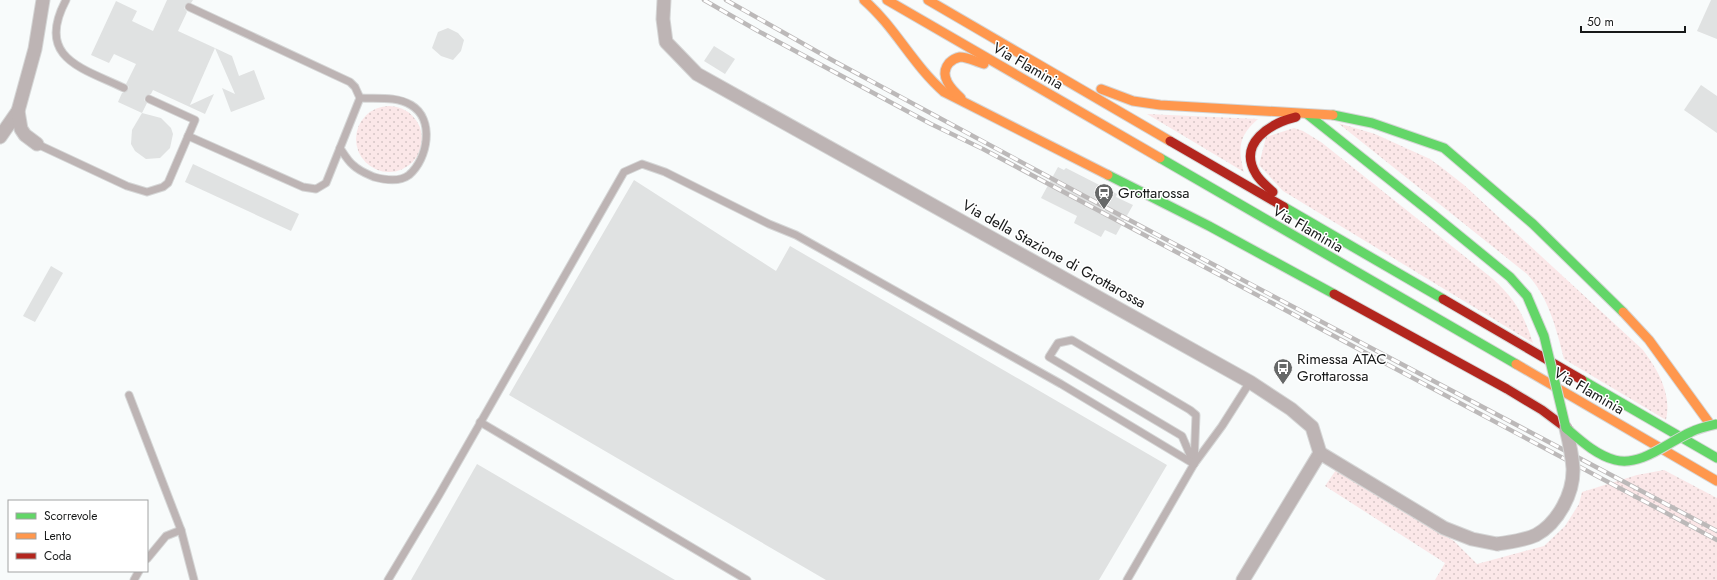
<svg xmlns="http://www.w3.org/2000/svg" width="1717" height="580" viewBox="0 0 1717 580" font-family="Jost,sans-serif">
<style>
.grass{fill:url(#grass-dots)}
.building{fill:#e0e2e2}
.lines{fill:none;stroke-linecap:round;stroke-linejoin:round}
.lane-casing{stroke:#d5d6d6;stroke-width:9}
.street-casing{stroke:#d5d6d6;stroke-width:15}
.fast-casing{stroke:#d5d6d6;stroke-width:11}
.slow-casing{stroke:#d5d6d6;stroke-width:11}
.jam-casing{stroke:#d5d6d6;stroke-width:11}
.lane{stroke:#bdb4b4;stroke-width:7}
.street{stroke:#bdb4b4;stroke-width:13}
.fast{stroke:#63d668;stroke-width:9}
.slow{stroke:#ff974d;stroke-width:9}
.jam{stroke:#b3261e;stroke-width:9}
.rail-casing{stroke:#bcb9b9;stroke-width:4.5}
.rail{stroke:#fff;stroke-width:3;stroke-dasharray:9;stroke-linecap:butt}
.street-bridge-casing{stroke:#d5d6d6;stroke-width:15;stroke-linecap:butt}
.fast-bridge-casing{stroke:#d5d6d6;stroke-width:11;stroke-linecap:butt}
.street-bridge{stroke:#bdb4b4;stroke-width:13}
.fast-bridge{stroke:#63d668;stroke-width:9}
.labels{text-anchor:middle;dominant-baseline:central;stroke-width:3;stroke-linejoin:round;paint-order:stroke}
.street-label{font-size:15px;fill:#171919;stroke:#fff}
.poi-label{font-size:15px;fill:#171919;stroke:#fff;text-anchor:start}
</style>
<defs>
<pattern id="grass-dots" width="8" height="8" patternUnits="userSpaceOnUse"><rect width="8" height="8" fill="#fbe7e8"/><path d="M2 2h.1M6 6h.1" fill="none" stroke="#d6c6c6" stroke-width="1.8" stroke-linecap="round"/></pattern>
</defs>
<rect width="100%" height="100%" fill="#f8fbfb"/>
<g class="grass">
<circle cx="389" cy="139" r="33"/>
<path d="M 1147,114 L 1258,119 C 1238,136 1238,149 1244,172 Z"/>
<path d="M 1338,123 L 1375,134 L 1430,159 L 1441,167 L 1464,185 L 1643,350 C 1658,370 1672,394 1666,420 L 1564,359 C 1556,328 1549,298 1527,274 Z"/>
<path d="M 1294,128 L 1303,131 L 1321,142 L 1493,279 C 1515,299 1524,315 1533,343 L 1283,191 L 1259,165 L 1266,137 Z"/>
<polygon points="1336,470 1454,541 1477,564 1544,546 1565,526 1579,504 1582,492 1637,475 1664,470 1717,498 1717,580 1435,580 1445,563 1325,486"/>
</g>
<g class="building">
<polygon points="167,0 193,0 191,3 185,5 184,8 187,12 178,31 215,48 190,105 214,94 205,114 153,90 151,94 145,97 144,100 147,103 142,113 118,102 122,93 128,90 129,87 126,84 136,64 114,54 109,63 91,55 116,1 137,11 132,21 153,31"/>
<polygon points="1711,0 1717,0 1717,39 1697,31"/>
<polygon points="448,28 458,33 464,40 461,51 453,60 441,56 432,48 438,32"/>
<polygon points="714,46 735,59 725,74 704,61"/>
<polygon points="215,48 232,56 239,76 254,70 265,99 231,112 222,88 235,94"/>
<polygon points="1701,85 1717,96 1717,133 1684,110"/>
<polygon points="142,113 161,118 171,128 173,134 170,148 160,158 146,159 135,151 131,144 132,130"/>
<polygon points="193,164 299,214 291,231 185,182"/>
<polygon points="1058,167 1064,170 1066,168 1117,194 1116,197 1133,205 1116,235 1105,230 1101,237 1074,223 1077,216 1041,198"/>
<polygon points="634,180 776,271 790,246 1167,465 1099,580 826,580 509,395"/>
<polygon points="51,266 63,273 35,322 23,316"/>
<polygon points="477,464 675,580 411,580"/>
</g>
<g class="lines">
<g class="lane-casing">
<g id="lane">
<path d="M 66,0 C 35,58 82,68 124,88"/>
<polyline points="188,136 303,187 316,189 326,183 360,98 355,87 350,82 189,7"/>
<polyline points="37,144 127,186 147,192 163,187 168,183 195,120 149,99"/>
<path d="M 340,148 C 344,154 348,161 353,165 C 359,171 367,174 374,177 C 385,180 400,182 409,175 C 428,159 435,119 411,105 C 396,96 377,99 360,98"/>
<polygon points="1072,340 1190,410 1196,415 1194,464 1182,436 1049,357 1058,343"/>
<polyline points="129,395 181,530 194,580"/>
<polyline points="480,422 747,580"/>
<polyline points="147,559 166,536 181,530"/>
<polyline points="134,580 139,571"/>
<polyline points="388,580 439,495 624,172 642,164 665,172 769,224 796,235 1061,384 1194,464"/>
<polyline points="1127,580 1194,464 1222,426 1250,382"/>
</g>
</g>
<g class="street-casing">
<g id="street">
<polyline points="664,0 663,19 666,42 697,74 1250,382 1291,409 1312,427 1320,453 1243,580"/>
<polyline points="0,137 18,111"/>
<polyline points="37,144 25,135 21,129 18,111 35,49 43,0"/>
<polyline points="1320,453 1444,528 1472,539 1497,544"/>
</g>
</g>
<g class="fast-casing">
<g id="fast">
<polyline points="1307,114 1434,215"/>
<polyline points="1333,115 1372,123 1444,148 1533,224 1623,312"/>
<polyline points="1160,158 1516,364"/>
<polyline points="1108,175 1209,226 1334,294"/>
<polyline points="1284,207 1443,299"/>
<polyline points="1582,380 1717,458"/>
</g>
</g>
<g class="slow-casing">
<g id="slow">
<path d="M 864,0 C 895,27 913,65 944,92 L 1108,175"/>
<polyline points="887,0 1160,158"/>
<polyline points="928,0 1170,141"/>
<polyline points="1101,89 1133,101 1160,105 1333,115"/>
<path d="M 961,98 C 952,90 938,76 949,63 C 952,60 955,58 960,57 C 968,57 976,62 984,64"/>
<polyline points="1623,312 1649,340 1710,424"/>
<polyline points="1516,364 1717,481"/>
</g>
</g>
<g class="jam-casing">
<g id="jam">
<polyline points="1170,141 1284,207"/>
<path d="M 1273,192 C 1267,186 1260,181 1256,174 C 1237,143 1271,123 1296,117"/>
<polyline points="1334,294 1507,389 1542,410 1566,428"/>
<polyline points="1443,299 1582,380"/>
</g>
</g>
<use href="#lane" class="lane"/>
<use href="#street" class="street"/>
<use href="#fast" class="fast"/>
<use href="#slow" class="slow"/>
<use href="#jam" class="jam"/>
<g class="rail-casing">
<g id="rail">
<polyline points="704,0 758,31 931,124 983,149 1717,540"/>
<polyline points="726,0 832,60 1101,205 1717,531"/>
</g>
</g>
<use href="#rail" class="rail"/>
<g class="street-bridge-casing">
<path id="street-bridge" d="M 1497,544 C 1510,542 1523,541 1536,535 C 1558,523 1574,493 1573,468 C 1572,454 1569,441 1566,428"/>
</g>
<g class="fast-bridge-casing">
<g id="fast-bridge">
<polyline points="1434,215 1510,277 1527,296 1544,336 1566,428"/>
<path d="M 1566,428 C 1580,440 1596,455 1615,460 C 1641,467 1668,442 1691,432 C 1699,428 1708,426 1717,424"/>
</g>
</g>
<use href="#street-bridge" class="street-bridge"/>
<use href="#fast-bridge" class="fast-bridge"/>
</g>
<defs>
<g id="station-pin" transform="scale(1)"><path d="M0 17L-7.5 6A9.5 9.5 0 1 1 7.5 6Z" fill="#666868" stroke="#fff"/><path d="M-3-6H3Q5-6 5-4V2Q5 4 3 4L4.5 6H3L1.5 4h-3L-3 6H-4.5L-3 4Q-5 4-5 2V-4Q-5-6-3-6ZM-3.5-4v3h7v-3ZM-3.5 1v1.5H-2V1ZM2 1v1.5H3.5V1Z" fill="#fff"/></g>
<g id="bus-pin" transform="scale(1)"><path d="M0 17L-7.5 6A9.5 9.5 0 1 1 7.5 6Z" fill="#666868" stroke="#fff"/><path d="M-5-6H5V4H4V6H2V4H-2V6H-4V4H-5ZM-3.5-4V0h7V-4ZM-3.5 1.2v1.5H-2V1.2ZM2 1.2v1.5H3.5V1.2Z" fill="#fff"/></g>
</defs>
<g fill-rule="evenodd">
<use href="#station-pin" x="1104" y="193"/>
<use href="#bus-pin" x="1283" y="368"/>
</g>
<g class="labels">
<g class="street-label">
<text transform="translate(1028 66) rotate(30)">Via Flaminia</text>
<text transform="translate(1308 229) rotate(30)">Via Flaminia</text>
<text transform="translate(1054 254) rotate(29)">Via della Stazione di Grottarossa</text>
<text transform="translate(1589 391) rotate(30)">Via Flaminia</text>
</g>
<g class="poi-label">
<text x="1118" y="193">Grottarossa</text>
<text x="1297" y="359">Rimessa ATAC<tspan x="1297" dy="17">Grottarossa</tspan></text>
</g>
</g>
<rect x="8" y="500" width="140" height="72" fill="#ffffff" stroke="#a2a3a3"/>
<rect x="16" y="513" width="20" height="6" fill="#63d668" stroke="#a2a3a3"/>
<text x="44" y="520" font-size="12" fill="#171919">Scorrevole</text>
<rect x="16" y="533" width="20" height="6" fill="#ff974d" stroke="#a2a3a3"/>
<text x="44" y="540" font-size="12" fill="#171919">Lento</text>
<rect x="16" y="553" width="20" height="6" fill="#b3261e" stroke="#a2a3a3"/>
<text x="44" y="560" font-size="12" fill="#171919">Coda</text>
<path d="M1581 26v6h104v-6" fill="none" stroke="#171919" stroke-width="2"/>
<text x="1587" y="26" font-size="12" fill="#171919" stroke="#ffffff" stroke-width="3" paint-order="stroke">50 m</text>
</svg>
